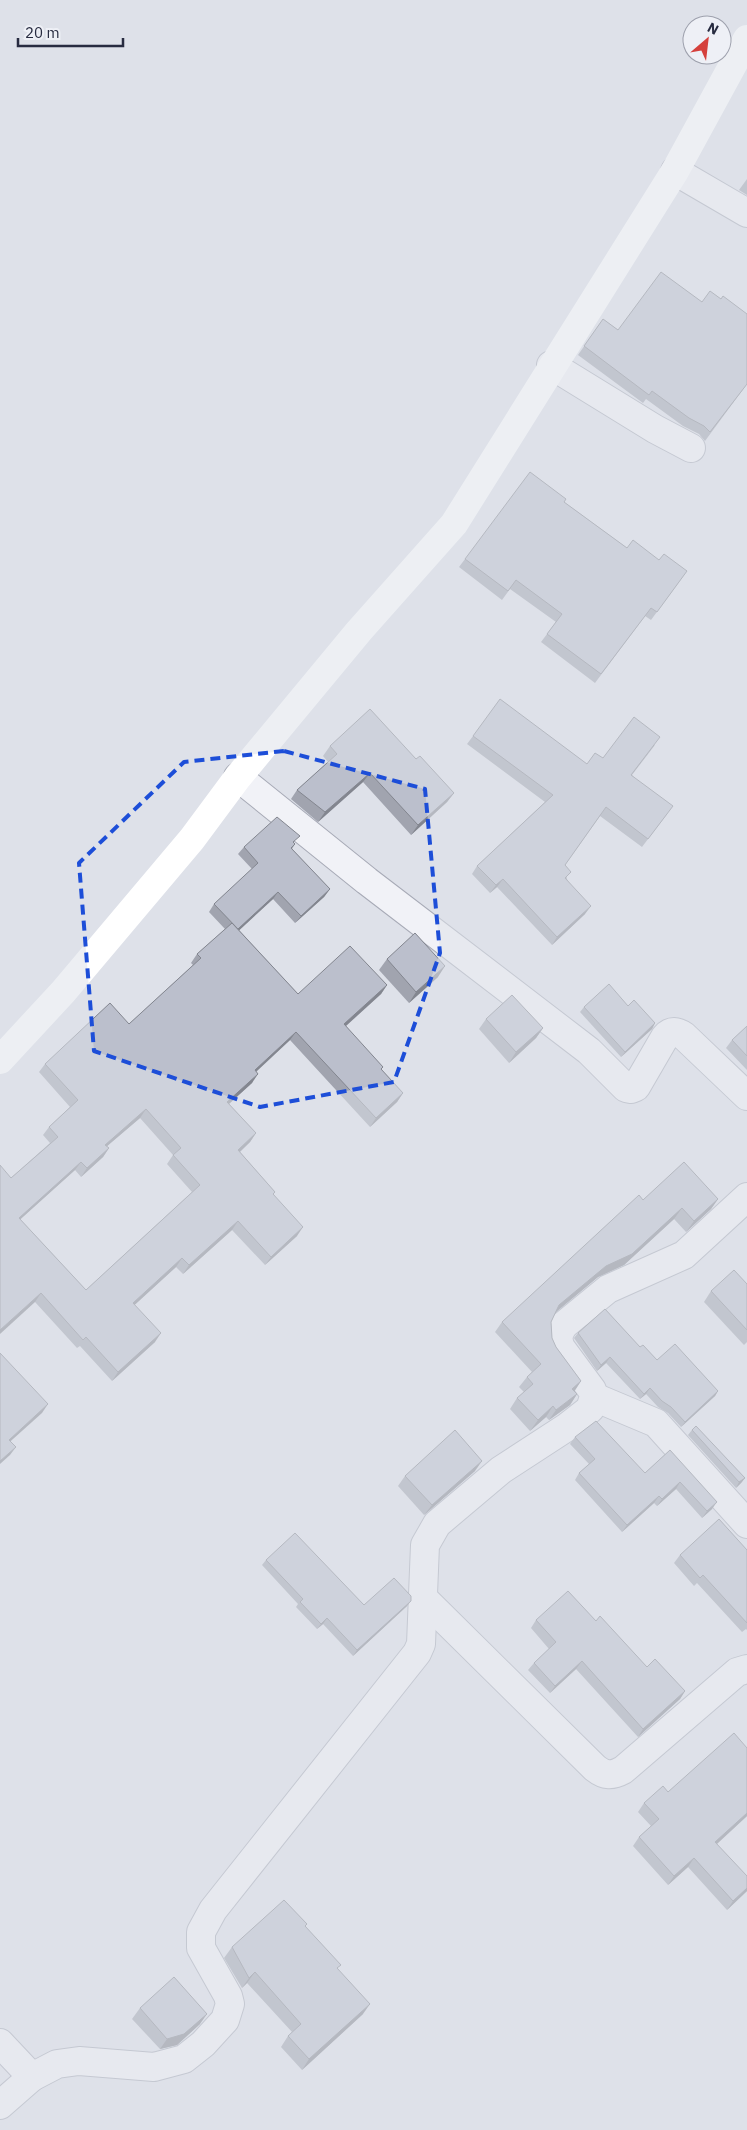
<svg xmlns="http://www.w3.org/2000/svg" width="747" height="2130" viewBox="0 0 747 2130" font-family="'IBM Plex Sans',sans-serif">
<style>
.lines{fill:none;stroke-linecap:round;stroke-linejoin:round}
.street-casing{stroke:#a7aab6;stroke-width:30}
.street{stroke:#f1f2f7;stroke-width:28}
.secondary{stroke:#fff;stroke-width:28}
.wall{fill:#a1a4af;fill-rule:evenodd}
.shaded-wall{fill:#83868f}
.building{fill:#bbbfcc;stroke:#83868f;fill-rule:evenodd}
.marked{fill:none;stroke:#1d4ed8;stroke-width:4;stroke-dasharray:10 6;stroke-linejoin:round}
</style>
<rect width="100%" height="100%" fill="#dee1e9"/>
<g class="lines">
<g class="street-casing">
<g id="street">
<polyline points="675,171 747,213"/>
<polyline points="551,365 655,429 691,448"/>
<path d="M 238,777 L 367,881 L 589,1051 L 626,1088 L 631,1089 L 636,1087 L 665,1037 C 671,1030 677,1031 684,1036 L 747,1096"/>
<polyline points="594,1397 656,1423 747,1524"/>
<path d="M 423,1598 L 595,1768 C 605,1776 612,1776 623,1770 L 737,1672 L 747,1669"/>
<polyline points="0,2043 32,2077"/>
<path d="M 0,2105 L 32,2077 L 57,2064 L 79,2061 L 154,2067 L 184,2059 L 203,2044 L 225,2020 L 230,2004 L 228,1996 L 201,1948 L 201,1932 L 213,1910 L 417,1653 L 421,1644 L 425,1545 L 437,1524 L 501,1470 L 567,1427 L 590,1409 L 594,1397 L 592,1390 L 561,1348 C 557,1339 558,1333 564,1325 L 608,1289 L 684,1255 L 747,1197"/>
</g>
</g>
<use href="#street" class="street"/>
<polyline class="secondary" points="0,1060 63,992 192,839 238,777 359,631 454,524 675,171 747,39"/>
</g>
<g class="wall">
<polygon points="747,179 747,195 739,190"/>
<polygon points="603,319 618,330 747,384 705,441 699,434 683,426 646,399 643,403 578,355"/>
<polygon points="564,502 627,548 687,571 651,620 645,616 595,683 541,642 556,622 510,589 502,600 459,567 465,559"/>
<polygon points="473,736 587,764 603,758 655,745 632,775 667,814 642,847 600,816 565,865 567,879 585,914 552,945 497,887 490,893 472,874 477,866 545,802 467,744"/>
<polygon points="330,746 416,759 454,793 447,802 411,835 363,782 318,822 291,799 297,790 328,762 323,756"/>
<path d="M 294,844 L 295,844 L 292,849 L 330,889 L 324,897 L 295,923 L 273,899 L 239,930 L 298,994 L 387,985 L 381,994 L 346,1026 L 381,1070 L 403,1093 L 397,1102 L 370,1127 L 290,1040 L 256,1072 L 252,1083 L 229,1104 L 256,1133 L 250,1142 L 240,1152 L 275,1192 L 273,1195 L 297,1236 L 265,1265 L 232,1230 L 183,1274 L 176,1267 L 134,1305 L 155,1342 L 112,1381 L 80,1346 L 77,1348 L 35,1302 L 11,1178 L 50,1143 L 43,1135 L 49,1127 L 70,1107 L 39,1072 L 45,1064 L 129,1024 L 193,965 L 191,963 L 197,954 L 225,929 L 209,912 L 214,904 L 252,869 L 238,854 L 244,847 ZM 140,1118 L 173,1155 L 167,1164 L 192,1192 L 86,1290 L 20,1219 L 75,1170 L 81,1177 L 103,1157 L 109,1148 L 107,1146 Z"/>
<polygon points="387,959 438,977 409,1003 379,970"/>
<polygon points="628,1006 655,1023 652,1029 621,1057 580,1012 584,1007"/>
<polygon points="486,1019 543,1028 536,1038 509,1063 479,1029"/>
<polygon points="747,1026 747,1070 726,1048 732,1040"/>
<polygon points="718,1199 711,1209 686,1232 674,1219 624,1265 598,1277 555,1313 551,1322 552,1338 556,1347 581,1381 574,1391 577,1394 570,1405 549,1420 546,1417 530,1431 510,1409 517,1398 524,1392 519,1387 527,1377 532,1372 495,1332 502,1322 643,1200"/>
<polygon points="747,1284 747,1342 744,1345 704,1302 711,1291"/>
<polygon points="578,1333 640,1347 657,1360 718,1391 715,1396 681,1427 668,1413 658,1407 646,1394 640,1399 606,1363 597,1371 574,1338"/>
<polygon points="692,1430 745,1478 741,1483 736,1488 688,1435"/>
<polygon points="575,1437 645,1473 670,1450 712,1509 702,1518 676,1489 657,1506 654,1503 622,1532 575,1480 579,1473 589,1464 570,1444"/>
<polygon points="475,1471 424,1515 398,1486 405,1476"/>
<polygon points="747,1550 747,1630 746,1629 742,1632 697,1583 694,1586 674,1563 680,1555"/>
<polygon points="266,1560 364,1605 407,1606 353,1656 323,1624 317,1629 296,1607 298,1604 262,1565"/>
<polygon points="536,1620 596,1621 647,1667 685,1691 680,1699 638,1737 576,1669 550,1693 528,1670 534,1663 549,1649 531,1628"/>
<polygon points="747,1748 747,1816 717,1844 747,1891 727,1910 688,1867 668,1885 633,1846 639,1837 651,1826 638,1812 644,1803 668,1792"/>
<polygon points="305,1927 338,1969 363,2014 302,2070 281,2047 288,2036 292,2032 247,1983 242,1988 224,1958 232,1947"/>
<polygon points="140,2008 200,2024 177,2045 160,2049 132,2019"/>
</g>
<g class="shaded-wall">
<polygon points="370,773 363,782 318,822 325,812"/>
<polygon points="454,793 447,802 411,835 418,825"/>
<polygon points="503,879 497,887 490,893 496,885"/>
<polygon points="330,889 324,897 295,923 301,916"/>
<polygon points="278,892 273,899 232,937 237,929"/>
<polygon points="591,906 585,914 552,945 557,937"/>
<polygon points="445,966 438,977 409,1003 416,992"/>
<polygon points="387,985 381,994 338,1033 344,1024"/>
<polygon points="655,1023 652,1029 621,1057 625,1052"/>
<polygon points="543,1028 536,1038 509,1063 516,1052"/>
<polygon points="296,1032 290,1040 248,1079 255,1070"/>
<polygon points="258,1074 252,1083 221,1111 227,1102"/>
<polygon points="403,1093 397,1102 370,1127 376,1118"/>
<polygon points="146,1109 140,1118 99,1153 105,1145"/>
<polygon points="256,1133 250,1142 232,1159 238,1150"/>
<polygon points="109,1148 103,1157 81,1177 87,1168"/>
<polygon points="81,1162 75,1170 13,1226 19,1218"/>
<polygon points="718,1199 711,1209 686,1232 694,1221"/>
<polygon points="682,1208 674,1219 624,1265 598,1277 551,1316 559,1305 606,1266"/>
<polygon points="238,1221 232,1230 183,1274 189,1265"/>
<polygon points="303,1227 297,1236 265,1265 271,1257"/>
<polygon points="182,1258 176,1267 127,1312 133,1303"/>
<polygon points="41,1293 35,1302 0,1334 0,1330"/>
<polygon points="161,1333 155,1342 112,1381 118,1372"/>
<polygon points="610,1357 606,1363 597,1371 601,1365"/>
<polygon points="581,1381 574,1392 572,1389"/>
<polygon points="650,1388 646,1394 640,1399 644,1394"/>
<polygon points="718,1391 715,1396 681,1427 685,1422"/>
<polygon points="577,1394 570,1405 549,1420 556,1410"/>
<polygon points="48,1404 42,1413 3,1448 9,1440"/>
<polygon points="553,1406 546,1417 530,1431 538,1420"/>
<polygon points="16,1447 10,1455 0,1464 0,1461"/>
<polygon points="482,1461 475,1471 424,1515 432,1505"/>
<polygon points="745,1478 741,1483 736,1488 739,1482"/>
<polygon points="680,1482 676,1489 657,1506 662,1499"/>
<polygon points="659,1496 654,1503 622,1532 627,1525"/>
<polygon points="717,1502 712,1509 702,1518 707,1511"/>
<polygon points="411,1601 407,1606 353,1656 357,1650"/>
<polygon points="327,1618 323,1624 317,1629 321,1624"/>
<polygon points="582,1661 576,1669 550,1693 555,1686"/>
<polygon points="685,1691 680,1699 638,1737 643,1729"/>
<polygon points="747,1813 747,1816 709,1851 715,1842"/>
<polygon points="694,1858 688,1867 668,1885 674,1876"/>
<polygon points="747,1888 747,1891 727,1910 733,1901"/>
<polygon points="255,1972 247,1983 242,1988 249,1978"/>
<polygon points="370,2004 363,2014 302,2070 309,2059"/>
<polygon points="207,2014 200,2024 177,2045 160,2049 167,2039"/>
</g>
<g class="building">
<polygon points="661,272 702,302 710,291 721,299 723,296 747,314 747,384 710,432 704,426 689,418 652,391 649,395 584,346 603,319 618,330"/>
<polygon points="530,472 566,499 564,502 627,548 633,540 659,560 664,554 687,571 657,612 651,608 601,674 547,634 562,614 516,580 508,591 465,559"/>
<polygon points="500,699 587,764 595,753 603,758 634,717 660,737 631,775 673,806 648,839 606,807 565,865 571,872 565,878 591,906 557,937 503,879 496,885 477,866 553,795 473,736"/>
<polygon points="370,709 416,759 420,756 454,793 418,825 370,773 325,812 297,790 337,754 330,746"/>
<polygon points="277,817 300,836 293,842 295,844 291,848 330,889 301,916 278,892 238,929 214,904 258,863 244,847"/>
<path d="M 232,923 L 298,994 L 350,946 L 387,985 L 344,1024 L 383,1067 L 381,1069 L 403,1093 L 376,1118 L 296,1032 L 255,1070 L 258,1074 L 227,1102 L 256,1133 L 238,1150 L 275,1192 L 273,1194 L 303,1227 L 271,1257 L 238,1221 L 189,1265 L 182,1258 L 133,1303 L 161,1333 L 118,1372 L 86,1337 L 83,1340 L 41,1293 L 0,1330 L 0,1165 L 11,1178 L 58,1137 L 49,1127 L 78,1100 L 45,1064 L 110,1003 L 129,1024 L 201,958 L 197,954 ZM 146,1109 L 181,1148 L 173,1155 L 200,1185 L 86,1290 L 19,1218 L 81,1162 L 87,1168 L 109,1148 L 105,1145 Z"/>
<polygon points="415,933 445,966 416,992 387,959"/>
<polygon points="609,984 628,1006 634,1000 655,1023 625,1052 584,1007"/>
<polygon points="512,995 543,1028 516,1052 486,1019"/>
<polygon points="747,1026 747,1056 732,1040"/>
<polygon points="684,1162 718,1199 694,1221 682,1208 632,1254 606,1266 559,1305 551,1322 552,1338 556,1347 581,1381 572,1389 577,1394 556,1410 553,1406 538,1420 517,1398 533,1384 527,1377 541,1364 502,1322 639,1195 643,1200"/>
<polygon points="734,1270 747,1284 747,1330 711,1291"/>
<polygon points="605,1309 640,1347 643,1345 657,1360 675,1344 718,1391 685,1422 671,1407 662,1401 650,1388 644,1394 610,1357 601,1365 578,1333"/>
<polygon points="0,1353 48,1404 9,1440 16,1447 0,1461"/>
<polygon points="596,1421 645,1473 670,1450 717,1502 707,1511 680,1482 662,1499 659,1496 627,1525 579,1473 595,1459 575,1437"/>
<polygon points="696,1426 745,1478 739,1482 692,1430"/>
<polygon points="455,1430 482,1461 432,1505 405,1476"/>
<polygon points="719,1519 747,1550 747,1623 703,1575 700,1578 680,1555"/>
<polygon points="295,1533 364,1605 394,1578 411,1596 411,1601 357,1650 327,1618 321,1624 300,1602 303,1599 266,1560"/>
<polygon points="568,1591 596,1621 600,1616 647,1667 655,1659 685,1691 643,1729 582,1661 555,1686 534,1663 556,1642 536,1620"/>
<polygon points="734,1733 747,1748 747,1813 715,1842 747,1876 747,1888 733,1901 694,1858 674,1876 639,1837 659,1819 644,1803 663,1786 668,1792"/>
<polygon points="284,1900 307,1924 305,1926 341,1965 337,1968 370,2004 309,2059 288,2036 301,2024 255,1972 249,1978 232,1947"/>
<polygon points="174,1977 207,2014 184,2034 167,2039 140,2008"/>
</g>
<path d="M0 0H747V2130H0ZM 284,751 L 425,789 L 440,953 L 394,1082 L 260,1107 L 94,1051 L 79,863 L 184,762 Z" fill="#dee1e9" fill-opacity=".55" fill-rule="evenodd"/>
<path class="marked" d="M 284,751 L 425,789 L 440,953 L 394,1082 L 260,1107 L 94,1051 L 79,863 L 184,762 Z"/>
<g transform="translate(707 40) rotate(28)"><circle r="24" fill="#eef0f6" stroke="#9ea1ad"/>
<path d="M0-4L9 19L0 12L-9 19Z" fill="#d5403c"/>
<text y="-8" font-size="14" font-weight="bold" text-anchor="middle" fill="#272b40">N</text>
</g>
<path d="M18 38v8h105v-8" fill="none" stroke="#272b40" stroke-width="2.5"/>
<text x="25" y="38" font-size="15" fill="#272b40" stroke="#eef0f6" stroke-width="4" paint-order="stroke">20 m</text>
</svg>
